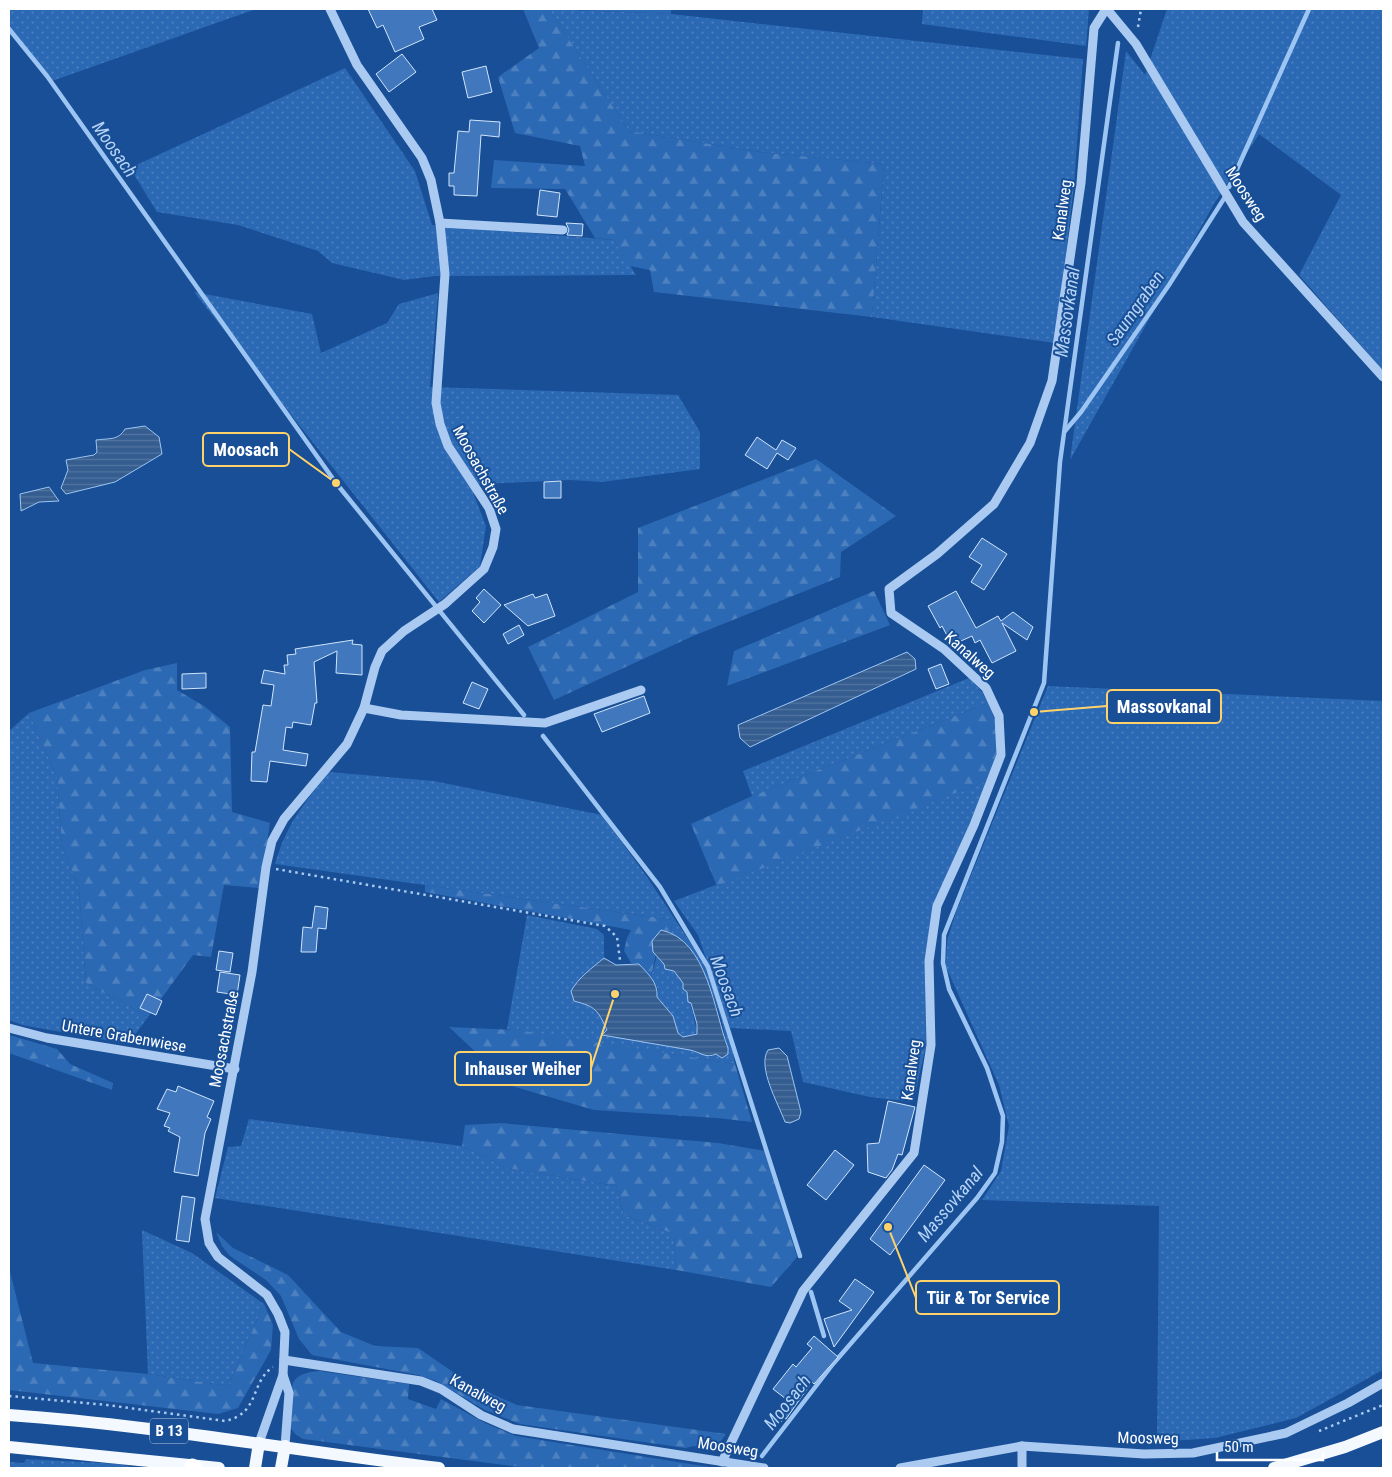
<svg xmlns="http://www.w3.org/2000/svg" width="1392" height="1477" viewBox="0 0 1392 1477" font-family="'Roboto Condensed',sans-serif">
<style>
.grass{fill:url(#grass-dots)}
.forest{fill:url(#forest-firs)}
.water{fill:url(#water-rules);stroke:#9dc5f3}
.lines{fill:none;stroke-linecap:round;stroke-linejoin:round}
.stream{stroke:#9dc5f3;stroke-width:4.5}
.building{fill:#4178bd;stroke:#d1e5fc}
.path{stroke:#aacaf1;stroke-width:2.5;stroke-dasharray:2.5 4;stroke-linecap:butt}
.minor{stroke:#aacaf1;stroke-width:9}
.major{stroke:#f4f8ff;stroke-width:12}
.highway{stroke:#fff;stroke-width:15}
.labels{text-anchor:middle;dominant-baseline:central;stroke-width:4;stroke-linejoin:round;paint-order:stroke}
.shield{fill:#184f96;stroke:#bacae0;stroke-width:1}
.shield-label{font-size:15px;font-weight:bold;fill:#fff}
.street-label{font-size:16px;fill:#fff;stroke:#184f96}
.water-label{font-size:18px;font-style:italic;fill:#b7d4f7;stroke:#184f96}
.leader{fill:none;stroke:#ffd36a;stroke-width:2}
.callout-dot{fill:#ffd36a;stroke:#184f96;stroke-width:2}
.callout{fill:#184f96;stroke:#ffd36a;stroke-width:2}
.callout-label{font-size:18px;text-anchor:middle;font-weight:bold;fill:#fff}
</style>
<defs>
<pattern id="grass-dots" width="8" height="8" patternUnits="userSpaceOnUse" patternTransform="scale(1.25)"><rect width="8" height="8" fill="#2c69b4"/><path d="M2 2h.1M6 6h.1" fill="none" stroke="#4c80bf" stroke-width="1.8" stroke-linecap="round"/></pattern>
<pattern id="forest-firs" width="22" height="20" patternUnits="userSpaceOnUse" patternTransform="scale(1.25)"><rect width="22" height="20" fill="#2c69b4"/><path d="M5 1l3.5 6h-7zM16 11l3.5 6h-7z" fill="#4c80bf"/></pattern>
<pattern id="water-rules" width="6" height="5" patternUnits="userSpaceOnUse" patternTransform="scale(1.25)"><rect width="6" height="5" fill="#355d90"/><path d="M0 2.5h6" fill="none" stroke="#5375a1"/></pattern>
</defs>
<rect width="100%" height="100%" fill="#184f96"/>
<g class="grass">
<polygon points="9,9 256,9 52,81 9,28"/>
<polygon points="549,9 671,14 1083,59 1074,186 1055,343 872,317 884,164 760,152 629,131"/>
<polygon points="923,9 1089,9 1086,46 922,24"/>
<polygon points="1167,9 1383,9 1383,371 1299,275 1341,195 1259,134 1214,204 1070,460 1126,51 1145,75"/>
<polygon points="345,68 415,171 432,225 614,240 636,275 435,276 404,280 332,263 318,251 238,225 157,212 130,168"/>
<polygon points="194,292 312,314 321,353 387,323 399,304 438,293 430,387 678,395 700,432 700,469 602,482 570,480 480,484 472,490 486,526 480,566 439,602"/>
<polygon points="969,678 982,692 988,703 752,796 743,771"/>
<polygon points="1048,686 1383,701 1383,1370 1296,1418 1215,1438 1157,1442 1159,1206 982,1200 1001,1171 1009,1126 999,1085 946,967 947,941 956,912"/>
<polygon points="29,713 57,777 62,845 79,889 86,983 148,1017 128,1044 22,1025 9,1020 9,731"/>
<path d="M 329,772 L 434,781 L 602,815 L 647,877 L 707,968 L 731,1044 L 735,1064 L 507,1029 L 527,915 L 597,929 L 604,935 L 604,958 L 584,974 L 573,987 L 579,1003 C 595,1004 601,1016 607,1030 L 602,1034 L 690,1050 L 710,1057 L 728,1048 C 725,1039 724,1031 722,1022 C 712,987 699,954 670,932 L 674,920 L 275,864 C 287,823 303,805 329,772 Z"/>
<polygon points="989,780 936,903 925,963 926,1046 913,1102 870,1097 803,1082 791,1031 730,1028 698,935 674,901"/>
<path d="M 657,956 C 664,968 684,973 683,989 L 687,991 L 697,1031 L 693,1036 L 683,1037 L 678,1033 L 673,1016 L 657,996 L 658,989 L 651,977 Z"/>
<polygon points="249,1119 462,1146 507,1168 616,1186 624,1215 674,1234 676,1270 215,1198 228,1147 241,1146"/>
<polygon points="142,1230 192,1253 264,1304 228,1386 148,1374"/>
<polygon points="26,1459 119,1464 136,1468 9,1468 9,1462 24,1463"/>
</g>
<g class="forest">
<polygon points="523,9 549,9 629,131 760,152 884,164 872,317 654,292 650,270 630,266 614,240 595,238 565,189 491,188 494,160 585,166 580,146 515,133 498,77 539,48"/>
<polygon points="553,9 671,9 671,14"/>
<polygon points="816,459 896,516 841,552 840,577 693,636 554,700 528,647 638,592 638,528"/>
<polygon points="874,591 890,625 727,686 734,651"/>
<polygon points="177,663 177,690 204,706 230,727 232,812 270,823 260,888 224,885 211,957 193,955 148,1017 86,983 79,889 62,845 57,777 29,713 145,670"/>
<path d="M 988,703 C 1002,732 999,751 989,780 L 717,886 L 691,824 L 752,796 Z"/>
<polygon points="425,885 674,920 670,932 661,930 651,977 639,964 631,963 624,951 627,938 631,930 425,892"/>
<polygon points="449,1027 517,1030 735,1064 752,1122 717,1118 594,1110 512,1086"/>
<polygon points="9,1035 57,1049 70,1064 113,1083 112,1090 9,1053"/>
<polygon points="501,1123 718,1143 765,1151 797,1257 771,1287 676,1270 674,1234 624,1215 616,1186 507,1168 462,1146 465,1125"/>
<polygon points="216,1232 233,1248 288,1275 341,1332 375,1346 418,1348 472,1385 517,1405 726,1434 715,1449 694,1446 685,1448 520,1424 485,1410 436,1381 418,1375 312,1355 299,1339 281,1296 266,1280 230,1256 222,1246"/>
<polygon points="9,1268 33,1363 148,1374 228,1386 264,1304 273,1325 271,1350 238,1408 218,1414 9,1390"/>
<path d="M 319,1371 L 409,1384 L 408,1399 L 436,1409 L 441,1399 L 487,1424 L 516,1436 L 715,1468 L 528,1468 L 303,1439 C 298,1436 294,1434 291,1428 C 288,1422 290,1388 294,1381 C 300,1373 310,1372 319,1371 Z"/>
</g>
<g class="water">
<path d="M 145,426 L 159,437 L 162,454 L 115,482 L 66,494 L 61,488 L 68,470 L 66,460 L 94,455 L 97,452 L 96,440 C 109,438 118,441 125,429 Z"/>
<polygon points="49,487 59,501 39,502 21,511 20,494"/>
<polygon points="907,652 915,659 916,669 750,747 740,738 738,725"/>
<path d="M 661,930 C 708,940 714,1012 728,1048 L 728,1054 L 722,1058 L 716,1054 C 706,1059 700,1052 690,1050 L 602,1035 L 607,1030 C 597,1009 596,1007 574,1001 L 571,991 C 579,977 592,968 604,958 L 616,965 L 639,964 C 648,974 658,982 657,997 L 673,1016 L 678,1033 L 683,1037 L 697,1034 L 697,1024 L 691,1003 L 688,1002 L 687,992 L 683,989 L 683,983 L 674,971 L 665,969 L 664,964 L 653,952 L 652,941 Z"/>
<path d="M 779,1048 L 787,1056 L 801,1112 L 799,1119 L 790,1123 L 785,1122 C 778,1103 757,1067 768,1050 Z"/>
</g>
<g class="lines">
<g class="stream">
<polyline points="9,29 47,76 336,483 524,715"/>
<polyline points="1229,187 1309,9"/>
<polyline points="1065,431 1081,412 1169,285 1225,197"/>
<polyline points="543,736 660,887 708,967 800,1256"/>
<polyline points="811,1292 824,1336"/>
<polyline points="762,1456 833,1364 977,1198 995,1173 1002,1142 1003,1116 987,1068 949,989 943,963 944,935 1044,683 1060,462 1118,43"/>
</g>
</g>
<g class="building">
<polygon points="368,9 432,9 437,20 419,27 424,39 395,52 383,25 377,28"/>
<polygon points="402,54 416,72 389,92 376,74"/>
<polygon points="486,66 492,92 468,98 462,72"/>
<polygon points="470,120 500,122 499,137 481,135 477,196 454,195 454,186 449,186 449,173 454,173 458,131 469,132"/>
<polygon points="540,190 560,193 557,217 537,215"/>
<polygon points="566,223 583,224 582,236 567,235 569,230"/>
<polygon points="757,437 776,450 782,440 796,448 788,460 777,453 767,469 745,455"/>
<polygon points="561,481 561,498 544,498 544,482"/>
<polygon points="982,538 1007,554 984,590 971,582 982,565 969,557"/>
<polygon points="484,589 501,605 484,623 472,611 480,602 476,598"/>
<polygon points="956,591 976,628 998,616 1001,621 1013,612 1033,627 1027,640 1002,623 1016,651 992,663 980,640 975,643 972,636 952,645 942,626 940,628 928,606"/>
<polygon points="533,594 535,598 547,594 555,616 528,626 504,605"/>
<polygon points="519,625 524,635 508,644 503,634"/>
<polygon points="353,640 352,644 362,645 362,675 336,673 337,651 314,662 317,703 315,703 311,725 293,722 292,728 286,727 283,750 308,754 306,766 270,761 267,782 251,781 252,752 255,752 263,705 271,706 274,685 261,683 264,670 285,674 284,665 288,665 287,655 296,654 295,649"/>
<polygon points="941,664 949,684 936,689 928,669"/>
<polygon points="206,673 206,688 182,689 182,674"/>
<polygon points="472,682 488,689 479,709 463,703"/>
<polygon points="644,696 650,713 602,732 594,714"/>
<polygon points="315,906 328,908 326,929 318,928 316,952 301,952 303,927 312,928"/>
<polygon points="219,951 233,953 230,972 216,970"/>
<polygon points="220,972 240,975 237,995 217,992"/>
<polygon points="147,994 162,1001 156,1015 140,1008"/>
<polygon points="178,1086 214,1101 207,1117 211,1119 205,1133 198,1176 174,1172 180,1137 168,1131 170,1128 164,1126 170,1113 157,1109 167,1089 176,1092"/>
<polygon points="888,1101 915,1107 902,1155 898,1154 892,1170 886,1178 868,1172 867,1144 879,1143"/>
<polygon points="835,1150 854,1165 826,1200 807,1185"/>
<polygon points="924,1165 945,1180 890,1255 870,1239"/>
<polygon points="182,1196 195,1198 189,1242 176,1240"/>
<polygon points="855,1279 874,1292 834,1347 824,1319 852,1310 839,1301"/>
<polygon points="814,1336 838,1357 814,1384 812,1382 786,1419 784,1418 779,1424 772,1419 786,1399 773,1389 793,1364 796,1367 812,1348 807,1344"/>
</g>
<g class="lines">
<g class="path">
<polyline points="1138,27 1141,9"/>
<polyline points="276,869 605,926 617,937 620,960"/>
<path d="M 9,1396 L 107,1405 L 225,1421 C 260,1414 250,1382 273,1367"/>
<polyline points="1319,1431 1383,1405"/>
</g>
<g class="minor">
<polyline points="1107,9 1136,44 1243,222 1383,377"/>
<polyline points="440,223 563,230"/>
<polyline points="364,708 401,715 545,723 641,690"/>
<polyline points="9,1028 47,1038 235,1069"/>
<polyline points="284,1360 421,1381 441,1389 481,1415 513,1429 764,1468"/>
<polyline points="283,1375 289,1393 285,1446"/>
<polyline points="259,1443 283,1375 285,1332 278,1314 267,1295 218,1257 209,1243 205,1219 252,972 266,867 272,841 284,819 347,744 364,708 375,667 382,651 404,631 445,604 484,569 493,547 496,529 489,508 448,446 440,424 436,403 445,274 440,223 431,180 422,158 357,65 330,9"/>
<polyline points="1022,1446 1022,1468"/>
<polyline points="722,1462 803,1291 914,1153 931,1045 929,961 937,906 974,825 1001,755 999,716 986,688 944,649 891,613 889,589 937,554 994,504 1030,443 1052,381 1081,183 1094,28 1106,9"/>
<polyline points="900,1468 1022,1446 1144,1454 1193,1453 1286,1433 1348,1403 1383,1383"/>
</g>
<g class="major">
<path d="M 9,1415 C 153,1425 296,1451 439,1468"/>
<polyline points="9,1447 219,1468"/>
<polyline points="255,1468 259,1443"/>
<polyline points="281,1468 285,1446"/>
<polyline points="1274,1468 1345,1447 1383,1432"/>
</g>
<polyline class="highway" points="192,1466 195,1468"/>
</g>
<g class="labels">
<rect class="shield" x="150" y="1418.5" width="38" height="25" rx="4"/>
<g class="shield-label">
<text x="169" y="1431">B 13</text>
</g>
<g class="street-label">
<text transform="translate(1246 194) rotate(57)">Moosweg</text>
<text transform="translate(1062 210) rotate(-82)">Kanalweg</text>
<text transform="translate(481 470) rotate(61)">Moosachstraße</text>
<text transform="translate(970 655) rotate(42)">Kanalweg</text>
<text transform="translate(124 1036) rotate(10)">Untere Grabenwiese</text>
<text transform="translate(224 1039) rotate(-79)">Moosachstraße</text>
<text transform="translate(911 1070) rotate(-82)">Kanalweg</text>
<text transform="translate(478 1393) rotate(29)">Kanalweg</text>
<text transform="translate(1148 1438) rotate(1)">Moosweg</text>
<text transform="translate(728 1447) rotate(9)">Moosweg</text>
</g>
<g class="water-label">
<text transform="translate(115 149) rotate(55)">Moosach</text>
<text transform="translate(1135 308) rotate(-55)">Saumgraben</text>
<text transform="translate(1067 312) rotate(-82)">Massovkanal</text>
<text transform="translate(727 986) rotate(70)">Moosach</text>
<text transform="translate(950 1204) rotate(-50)">Massovkanal</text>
<text transform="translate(787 1402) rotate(-52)">Moosach</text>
</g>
</g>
<path class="leader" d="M336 483L289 449M1034 712L1107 706M615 994L591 1068M888 1227L916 1298"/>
<g class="callout-dot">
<circle cx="336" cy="483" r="5"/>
<circle cx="1034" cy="712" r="5"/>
<circle cx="615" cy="994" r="5"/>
<circle cx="888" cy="1227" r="5"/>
</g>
<g class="callout">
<rect x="203" y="433" width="86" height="33" rx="5"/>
<rect x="1107" y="690" width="114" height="33" rx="5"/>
<rect x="455" y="1052" width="136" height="33" rx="5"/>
<rect x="916" y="1281" width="143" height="33" rx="5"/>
</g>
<g class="callout-label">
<text x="246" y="456">Moosach</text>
<text x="1164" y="713">Massovkanal</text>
<text x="523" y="1075">Inhauser Weiher</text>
<text x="988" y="1304">Tür &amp; Tor Service</text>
</g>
<rect width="1392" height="1477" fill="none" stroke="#ffffff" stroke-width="20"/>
<path d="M1217 1452v8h106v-8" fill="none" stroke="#ffffff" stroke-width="2.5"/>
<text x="1224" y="1452" font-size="15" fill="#ffffff" stroke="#184f96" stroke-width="4" paint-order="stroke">50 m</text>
</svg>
